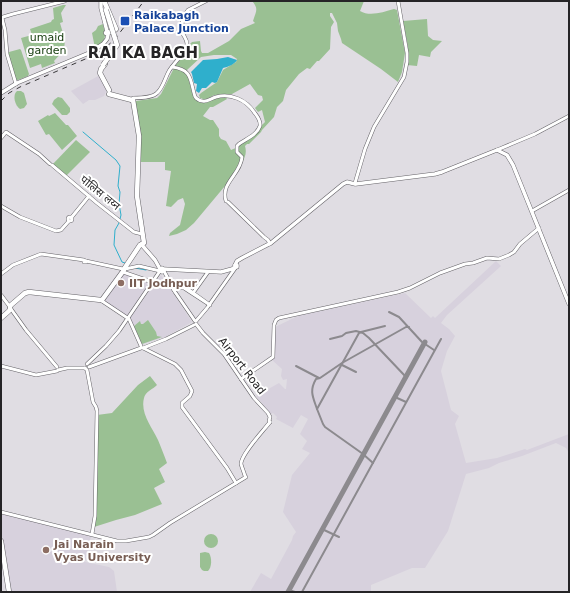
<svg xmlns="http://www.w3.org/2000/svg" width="570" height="593" viewBox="0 0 570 593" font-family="'DejaVu Sans','Noto Sans Devanagari',sans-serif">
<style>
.built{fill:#d7d1dd}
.green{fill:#9ac093;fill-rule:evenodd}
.water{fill:#2fafcc}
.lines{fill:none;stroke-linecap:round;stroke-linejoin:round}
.stream{stroke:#2fafcc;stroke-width:1}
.taxiway{stroke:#8c8a8e;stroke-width:2}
.runway{stroke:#8c8a8e;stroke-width:5}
.secondary-casing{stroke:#656368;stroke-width:4}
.primary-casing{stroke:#656368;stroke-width:4.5}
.highway-casing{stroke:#656368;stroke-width:5.5}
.secondary{stroke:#fff;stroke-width:3}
.primary{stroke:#fff;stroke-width:3.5}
.highway{stroke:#fff;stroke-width:4.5}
.rail{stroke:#39383a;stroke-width:1;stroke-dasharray:5 5;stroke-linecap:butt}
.highway-bridge-casing{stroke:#656368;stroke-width:5.5;stroke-linecap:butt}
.highway-bridge{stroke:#fff;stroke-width:4.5}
.transit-dot{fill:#1a4fb4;stroke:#fff;stroke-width:1.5}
.education-dot{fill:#8d6e63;stroke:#fff;stroke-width:1.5}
.labels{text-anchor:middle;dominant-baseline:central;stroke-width:4;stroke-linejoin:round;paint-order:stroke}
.transit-label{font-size:11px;font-weight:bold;fill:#164399;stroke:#fff;text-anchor:start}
.park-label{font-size:11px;fill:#133a0b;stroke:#fff}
.street-label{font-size:11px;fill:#252426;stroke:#fff}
.education-label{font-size:11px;font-weight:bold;fill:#785e54;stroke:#fff;text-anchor:start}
.district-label{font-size:15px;font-weight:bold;fill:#252426;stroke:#fff}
</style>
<rect width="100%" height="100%" fill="#e0dde3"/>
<g class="built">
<polygon points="100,75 106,86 106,92 104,96 95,100 89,100 83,104 71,91"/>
<polygon points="496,261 501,266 447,315 441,323 449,329 455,336 447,351 441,371 451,410 459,416 455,424 466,463 497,458 525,449 527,450 569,434 569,453 566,448 556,443 522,456 499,463 489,468 466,474 448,531 425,568 412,568 371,585 371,592 250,592 261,573 271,579 292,540 293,536 296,532 283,512 292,475 310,453 302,449 307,441 300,434 308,419 301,415 294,426 293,428 276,419 277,417 273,413 271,414 256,396 279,383 285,389 286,389 287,379 283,380 281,376 282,369 272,360 275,357 275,327 298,316 405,293 431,318 433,316 435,318"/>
<polygon points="124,273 150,283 127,316 103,300"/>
<polygon points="161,275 192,322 165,337 143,344 130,318"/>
<polygon points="1,513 91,536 85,562 109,567 114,571 117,592 11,592 1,529"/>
</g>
<g class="green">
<path d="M 252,1 L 364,1 L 360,11 C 370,17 383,12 394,9 L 397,10 L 405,53 L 402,72 L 398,82 L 381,69 L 342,43 L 341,39 L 338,31 L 337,23 L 332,13 L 330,13 L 330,16 L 334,22 L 331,27 L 330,49 L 319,61 L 317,61 L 310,69 L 307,68 L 299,74 L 286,90 L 283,101 L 277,107 L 274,117 L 262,130 L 261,132 L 249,144 L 247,144 L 245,146 C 247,153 245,157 242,163 L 240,162 L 230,180 L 194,223 L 186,230 L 177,234 L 169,236 L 170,233 L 180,225 L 185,204 L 183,198 L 178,200 L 171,207 L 166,206 L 171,171 L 165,170 L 165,162 L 139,162 L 136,103 L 136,101 L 157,98 L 161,94 L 175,66 L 187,52 L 190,44 L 192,42 L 200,41 L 201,51 L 202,53 L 208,53 L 229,41 L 241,29 L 255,23 L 253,21 C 256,11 259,9 252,1 ZM 214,55 L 231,55 L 237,59 L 236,62 L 223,70 L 217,82 L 201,93 L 199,95 L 200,98 L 206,100 L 214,95 L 232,94 L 250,84 L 258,95 L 262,96 L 263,100 L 255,108 L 258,112 L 262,110 L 265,122 L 261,126 L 252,136 L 240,144 L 238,147 L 231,150 L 226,141 L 221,139 L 219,136 L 219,129 L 213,120 L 210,120 L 203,116 L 210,107 L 213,107 L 227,99 L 225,96 C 219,97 203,102 200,101 C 189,98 192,81 186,74 L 187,70 L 201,57 Z"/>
<polygon points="63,5 66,5 61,13 63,22 60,23 65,40 64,50 54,61 55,63 42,68 41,64 30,68 21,38 32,35 30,29 51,22 52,20 54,19 53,8"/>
<polygon points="427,19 428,36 433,40 442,41 431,52 430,57 419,55 417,66 407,65 408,47 403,21"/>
<path d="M 103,24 C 106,38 107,39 95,48 L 92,33 L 96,30 L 98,26 Z"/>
<polygon points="20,49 21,50 29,74 28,76 18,80 16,80 8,53 9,52"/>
<path d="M 17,91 L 21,91 L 24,93 L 27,104 L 24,108 L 20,109 C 15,106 12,95 17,91 Z"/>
<polygon points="58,97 62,98 70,108 70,112 67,115 62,115 52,104 54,100"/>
<polygon points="55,113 66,125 68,125 77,136 62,150 49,134 46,135 38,121 48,115 49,116"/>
<polygon points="76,140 90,152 66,176 52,165"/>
<polygon points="148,320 156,332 157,336 162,337 142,344 134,326 140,321 141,324 143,324"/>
<path d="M 150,376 L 157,385 C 153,389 145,392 144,398 C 140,413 152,427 158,440 C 161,447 164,455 167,463 L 159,469 L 165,482 L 154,488 L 162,504 L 135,515 L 116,520 L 94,527 L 96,518 L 97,415 L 112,413 L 138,385 Z"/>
<circle cx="211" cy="541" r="7"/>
<path d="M 205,552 L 209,553 C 212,558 212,567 208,571 L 204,571 L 202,570 L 200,567 L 200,553 Z"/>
</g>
<path class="water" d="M 228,57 L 237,60 C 235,64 228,67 223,68 L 217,82 L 215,83 L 212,82 L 206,88 L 202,88 L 199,93 L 196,91 L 197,84 L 194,83 L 192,74 L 191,72 L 203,60 L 217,59 Z"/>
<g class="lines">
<g class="stream">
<polyline points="83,132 116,160 120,166 118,186 120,192 119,204 121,215 119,223 115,230 114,245 122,262 125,263"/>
<polyline points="135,268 146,270"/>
</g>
<g class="taxiway">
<polyline points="389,312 399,317 422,342 434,350"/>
<polyline points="330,339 342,336 346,333 356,331 363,333 369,338 406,377"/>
<polyline points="342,365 356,372"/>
<polyline points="296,366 319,378"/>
<polyline points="395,397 406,402"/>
<path d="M 317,409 C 313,397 309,391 316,379 L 320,378 L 342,363 L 406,327 L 409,327"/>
<polyline points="373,463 363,454 325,427 323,424 317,409 359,333 361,332 385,326"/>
<polyline points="322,529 339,537"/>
<polyline points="289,590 295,592"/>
<polyline points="302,592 441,339"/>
</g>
<polyline class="runway" points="288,592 425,342"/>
<g class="secondary-casing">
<g id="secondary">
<polyline points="2,18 5,30 7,54 16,84"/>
<polyline points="1,19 3,17 13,14 65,1"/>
<path d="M 172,67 C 188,69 190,75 193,89 C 194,92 194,96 196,98 C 204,105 209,99 216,97 C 231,93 246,100 254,112 C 257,116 261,120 260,126 C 257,135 246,139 239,144 L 237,146 L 237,152 L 242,157 C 241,174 220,183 226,201"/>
<path d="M 133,98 C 140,98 152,98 157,93 C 163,88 165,78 169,71 C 173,64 185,53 187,46 C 188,41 185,38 183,34 C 180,27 183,16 188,10 L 206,1"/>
<polyline points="1,138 6,132 39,154 50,164"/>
<polyline points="497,150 535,134 569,116"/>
<polyline points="52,165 97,203 134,232 142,234"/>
<polyline points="355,183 365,149 374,127 404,77 407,62 407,53 398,1"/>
<polyline points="228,202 263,236"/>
<polyline points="1,206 20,217 56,231 61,230 69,221"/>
<polyline points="532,211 569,190"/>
<circle cx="70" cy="219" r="2"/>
<polyline points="71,218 89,196"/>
<polyline points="264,237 268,240 270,244"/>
<polyline points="86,261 123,269"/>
<polyline points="125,269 139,266 160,271"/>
<polyline points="164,271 175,292 195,321"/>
<polyline points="123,272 152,282"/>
<polyline points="1,274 13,265 41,254 84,260 84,262 86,262 86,261 84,260"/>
<polyline points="173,289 180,287 185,287 210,305 184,288 180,288 174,290"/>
<polyline points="193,293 208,272"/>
<polyline points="1,295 10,307"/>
<polyline points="102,301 129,319 141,346"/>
<polyline points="11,309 26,330 57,367"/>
<polyline points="196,321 207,308 236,267"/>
<polyline points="196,324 203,333 224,354 254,398 268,413 270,417 269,421 270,422"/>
<polyline points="143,348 175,364 181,370 192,391 190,396 182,403 182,407 227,468 236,483"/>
<polyline points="143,348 166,339 194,325"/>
<polyline points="87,364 106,346 119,331 160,271"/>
<polyline points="1,366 36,375 57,371"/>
<polyline points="89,367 141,348"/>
<polyline points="85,368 87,370 93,402 96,407 97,411 95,516 92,534"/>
<polyline points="58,370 67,368 85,368"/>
<polyline points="241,379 273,357 274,325 276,320 279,318 398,292 410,288 440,273 465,264 473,263 487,258 499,259 509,255 514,252 520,244 539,228"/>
<path d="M 245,476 C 244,472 242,468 241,464 C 241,454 264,430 270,422"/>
<polyline points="1,512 117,541 126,541 149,537 153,535 170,523 246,477"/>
</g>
</g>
<g class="primary-casing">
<g id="primary">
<polyline points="1,93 17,83 89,53 103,44 107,39 108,35 101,8 101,1"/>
<polyline points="356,184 435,174 442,172 497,150 507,155 513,165 569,304"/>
<polyline points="141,244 155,260 160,269"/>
<polyline points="235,265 237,261 242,258 271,243 343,184 347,182 355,184"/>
<polygon points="162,268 164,270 162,272 160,271"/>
<polyline points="163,269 221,272 232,269 235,267 235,265 237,265 237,267 235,267"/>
</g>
</g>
<g class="highway-casing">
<g id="highway">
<polyline points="104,1 116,29 115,30 110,32 106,33"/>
<polyline points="105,64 101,69 100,73 109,90"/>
<polyline points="109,94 132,100"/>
<polyline points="124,269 140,245 144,243 137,196 139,136 133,100"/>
<polyline points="102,300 124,270"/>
<polyline points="10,307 11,305 25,293 29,292 101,300"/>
<polyline points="1,318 9,311 10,309"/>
<polyline points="1,541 9,592"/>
</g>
</g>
<use href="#secondary" class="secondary"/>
<use href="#primary" class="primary"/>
<use href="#highway" class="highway"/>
<polyline class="rail" points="1,101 9,93 20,87 90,57 104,49 115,39 144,1"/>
<g class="highway-bridge-casing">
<polyline id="highway-bridge" points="103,65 117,45 106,10"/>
</g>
<use href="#highway-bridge" class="highway-bridge"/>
</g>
<rect class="transit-dot" x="120" y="16" width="10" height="10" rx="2"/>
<g class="education-dot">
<circle cx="121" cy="283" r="4"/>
<circle cx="46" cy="550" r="4"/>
</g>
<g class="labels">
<g class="transit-label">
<text x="134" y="15">Raikabagh<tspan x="134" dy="13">Palace Junction</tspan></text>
</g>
<g class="park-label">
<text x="47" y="37">umaid<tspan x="47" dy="13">garden</tspan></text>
</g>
<g class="street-label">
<text transform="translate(100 193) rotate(39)">पोलिस लय्न</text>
<text transform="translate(242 366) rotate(52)">Airport Road</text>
</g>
<g class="education-label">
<text x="129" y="283">IIT Jodhpur</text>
<text x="54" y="544">Jai Narain<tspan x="54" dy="13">Vyas University</tspan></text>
</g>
<g class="district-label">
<text x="143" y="53">RAI KA BAGH</text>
</g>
</g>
<rect width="570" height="593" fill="none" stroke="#252426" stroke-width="4"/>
</svg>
